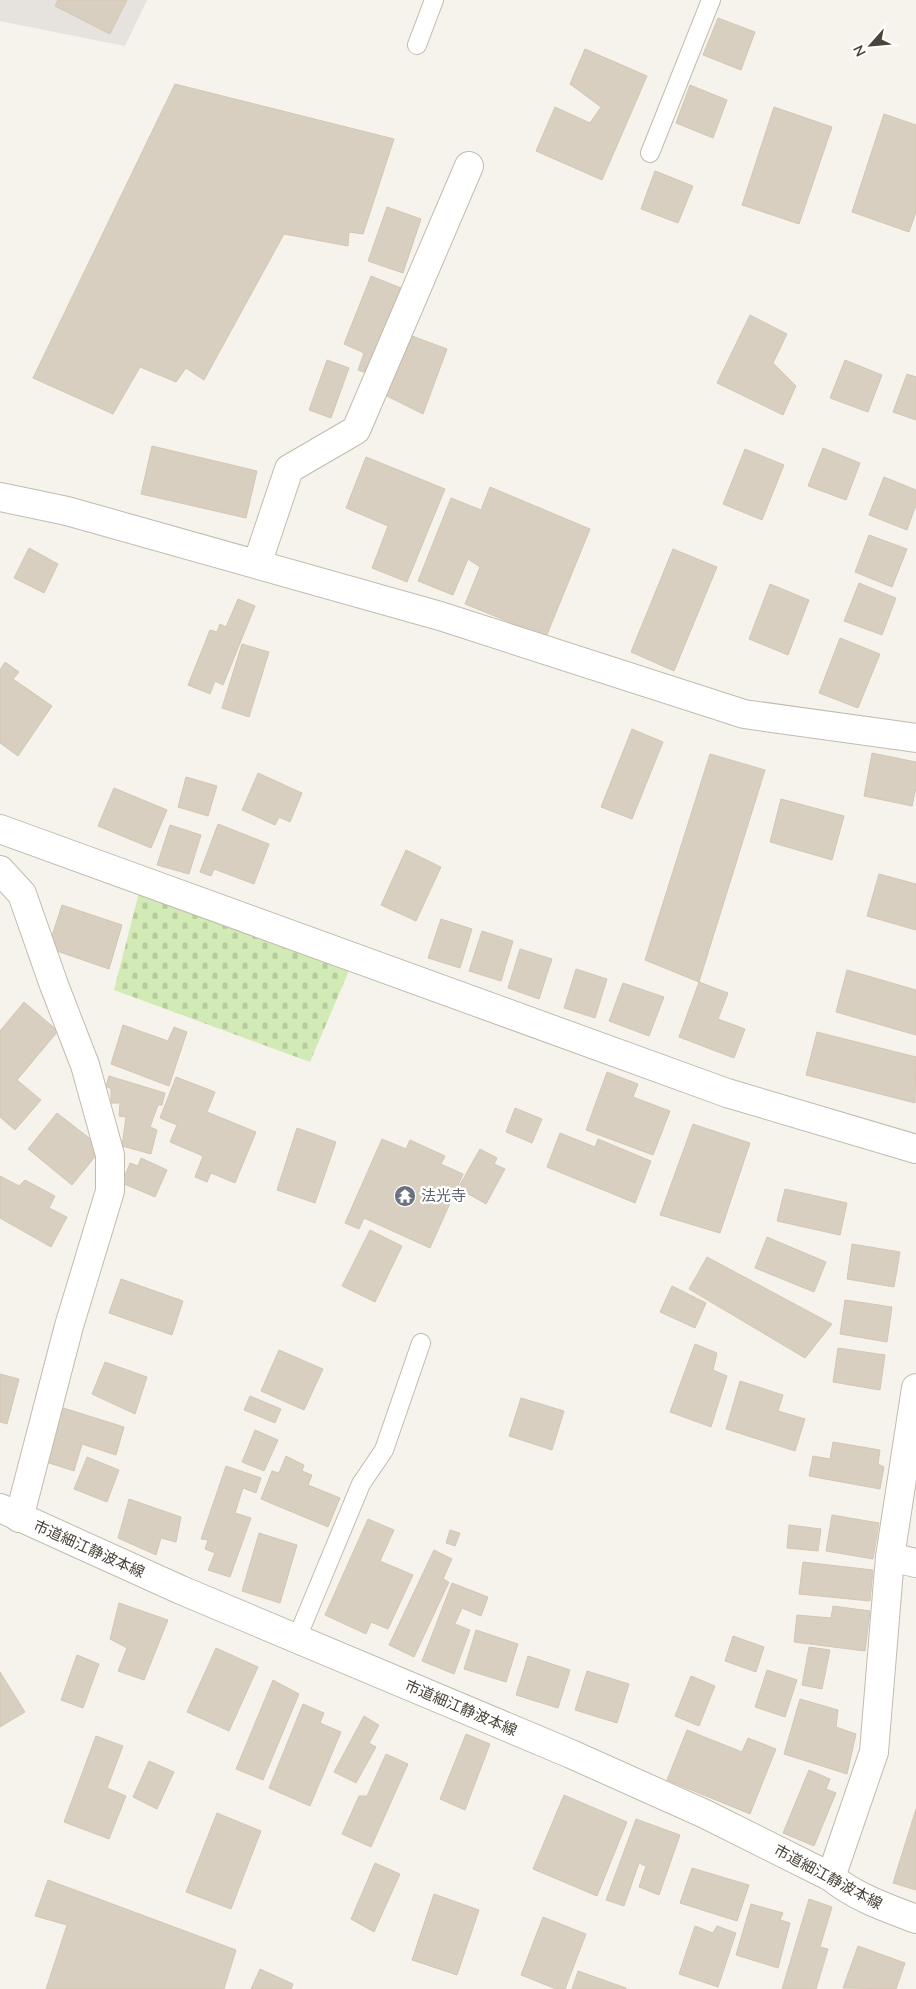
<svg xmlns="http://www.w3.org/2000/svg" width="916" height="1989" viewBox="0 0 916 1989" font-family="'Nunito Sans','Noto Sans JP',sans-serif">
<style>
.industrial{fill:#e6e2dd}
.cemetery{fill:url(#cemetery-stones)}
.building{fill:#d8cfc1;stroke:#d3c7b4}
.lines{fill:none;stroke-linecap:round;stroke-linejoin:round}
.service-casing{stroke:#c2bbae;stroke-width:20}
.minor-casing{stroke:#c2bbae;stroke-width:30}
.service{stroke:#fff;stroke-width:18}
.minor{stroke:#fff;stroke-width:28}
.labels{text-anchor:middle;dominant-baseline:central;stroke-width:4.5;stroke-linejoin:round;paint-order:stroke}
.worship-label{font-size:15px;fill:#5b616d;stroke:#fff;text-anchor:start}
.street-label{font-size:15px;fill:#4b4439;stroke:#fff}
</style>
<defs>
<pattern id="cemetery-stones" width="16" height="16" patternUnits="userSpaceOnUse" patternTransform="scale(1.25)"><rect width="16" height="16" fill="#d2eab5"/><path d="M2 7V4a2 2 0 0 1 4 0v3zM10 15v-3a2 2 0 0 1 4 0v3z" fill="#b6ca9c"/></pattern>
</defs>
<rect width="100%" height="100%" fill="#f6f3ec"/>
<polygon class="industrial" points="0,0 147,0 125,46 0,21"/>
<polygon class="cemetery" points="142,881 351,966 310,1062 114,990"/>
<g class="building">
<polygon points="58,0 127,0 110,34 55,6"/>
<polygon points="718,18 755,32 741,70 703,55"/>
<polygon points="585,49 647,76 602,180 536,151 555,107 590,123 601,107 570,84"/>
<polygon points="175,84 394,139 363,234 349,232 348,246 284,234 204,380 186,368 176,382 140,367 113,414 33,378"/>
<polygon points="690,85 727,100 713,138 676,123"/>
<polygon points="774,107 832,127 799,224 742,205"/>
<polygon points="884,114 916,125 916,212 909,232 852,212"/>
<polygon points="655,171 693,186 678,223 641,209"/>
<polygon points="387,207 421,219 403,273 368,261"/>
<polygon points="371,276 406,290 372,375 358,370 364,353 344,344"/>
<polygon points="750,315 787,334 773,363 796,386 783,415 717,383"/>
<polygon points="412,336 447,349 423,414 385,395"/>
<polygon points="327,360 349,368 331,418 309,410"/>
<polygon points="845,360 882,375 868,412 830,398"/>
<polygon points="907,374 916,377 916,420 893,412"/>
<polygon points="152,446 257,471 246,518 141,494"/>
<polygon points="823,448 860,463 846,500 808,486"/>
<polygon points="745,449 784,465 762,520 723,504"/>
<polygon points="366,457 445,489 407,582 372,568 388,526 346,508"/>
<polygon points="884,477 916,490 916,505 907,530 869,515"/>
<polygon points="490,487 590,529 546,637 465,604 480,567 468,559 453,595 418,581 451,498 481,510"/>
<polygon points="869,535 907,549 892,587 855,572"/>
<polygon points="29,548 58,564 44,593 14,578"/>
<polygon points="673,549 717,567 674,671 631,652"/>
<polygon points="859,583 896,598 882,635 844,621"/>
<polygon points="770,584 809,600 788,655 749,639"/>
<polygon points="238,599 255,606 223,685 215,681 210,694 188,685 210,630 217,632 220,624 226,627"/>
<polygon points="840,638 880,654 858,708 819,693"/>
<polygon points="242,644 269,652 249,717 222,708"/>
<polygon points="5,662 19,672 13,679 52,706 18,756 0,743 0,670"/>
<polygon points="632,729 663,742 632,819 601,807"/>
<polygon points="872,753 916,762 916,788 912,806 864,796"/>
<polygon points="710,754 765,770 699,982 645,960"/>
<polygon points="258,773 302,793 290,822 279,817 275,825 242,810"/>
<polygon points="186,777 217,786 208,816 178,807"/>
<polygon points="114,788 167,810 151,848 98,826"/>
<polygon points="781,799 844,816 832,860 770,842"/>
<polygon points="218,824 269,844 254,884 214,869 211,876 200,872"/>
<polygon points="170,825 201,835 189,874 157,865"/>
<polygon points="406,850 441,867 416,921 381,905"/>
<polygon points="879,874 916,884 916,930 867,916"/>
<polygon points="62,905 122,925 109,969 48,948"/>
<polygon points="441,919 472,929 460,968 428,958"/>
<polygon points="482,931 513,941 501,981 469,971"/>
<polygon points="520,949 552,959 539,999 508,988"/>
<polygon points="576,969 607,979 595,1018 564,1008"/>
<polygon points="847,970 916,990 916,1035 836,1012"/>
<polygon points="699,982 728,993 718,1019 745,1029 734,1058 679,1037"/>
<polygon points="623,983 664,997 649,1036 609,1021"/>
<polygon points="24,1002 58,1031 17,1080 41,1100 15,1130 0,1117 0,1031"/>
<polygon points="123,1025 168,1041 174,1027 187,1032 169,1086 111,1064"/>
<polygon points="817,1032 916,1057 915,1103 806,1075"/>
<polygon points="607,1072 638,1084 633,1097 670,1111 653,1155 586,1130"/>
<polygon points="109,1076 165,1093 162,1105 158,1105 150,1127 157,1130 151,1154 122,1146 126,1117 119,1116 120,1103 111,1103 111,1089 106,1086"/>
<polygon points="176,1077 215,1092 207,1112 256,1132 235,1183 211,1173 207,1182 195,1177 203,1156 170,1142 177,1125 160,1118"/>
<polygon points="515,1108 542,1119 532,1143 506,1132"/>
<polygon points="57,1113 102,1148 72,1185 28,1149"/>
<polygon points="693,1124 750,1143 720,1233 660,1215"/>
<polygon points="297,1128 336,1142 315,1203 277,1190"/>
<polygon points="560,1133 595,1147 598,1139 651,1161 635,1203 547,1167"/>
<polygon points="382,1139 406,1149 410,1140 445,1156 441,1164 463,1174 430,1248 364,1218 359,1229 345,1223"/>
<polygon points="480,1149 497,1158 494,1164 505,1169 486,1204 458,1188"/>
<polygon points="141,1158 167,1170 155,1197 122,1183 130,1163 138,1166"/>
<polygon points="0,1176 19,1186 25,1180 55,1196 49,1208 67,1217 51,1247 0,1218"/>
<polygon points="785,1189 847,1203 840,1235 777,1221"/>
<polygon points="370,1230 402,1246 375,1302 342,1286"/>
<polygon points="767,1237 826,1262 814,1292 755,1268"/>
<polygon points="852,1244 900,1252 894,1287 847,1279"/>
<polygon points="707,1257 832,1324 805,1358 689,1289"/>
<polygon points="121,1279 183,1301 172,1335 109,1313"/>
<polygon points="672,1286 706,1303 695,1328 660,1312"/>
<polygon points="845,1300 892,1307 887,1342 840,1334"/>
<polygon points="695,1344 717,1353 713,1370 727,1376 711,1427 670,1412"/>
<polygon points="838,1348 885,1355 880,1390 833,1382"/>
<polygon points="279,1350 323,1369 304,1410 261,1391"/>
<polygon points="105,1362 147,1377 135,1414 92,1394"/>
<polygon points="0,1374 19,1379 7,1424 0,1422"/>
<polygon points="740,1381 783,1395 778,1411 805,1419 795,1451 726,1429"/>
<polygon points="250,1396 281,1409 275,1423 244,1410"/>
<polygon points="521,1398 564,1411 552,1450 509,1436"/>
<polygon points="57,1406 124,1427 116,1455 82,1444 74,1471 40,1460"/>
<polygon points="255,1430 278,1440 264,1471 242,1462"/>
<polygon points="833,1442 880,1450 878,1464 884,1467 880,1489 809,1476 813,1456 830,1459"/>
<polygon points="286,1456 304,1465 302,1471 312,1475 308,1485 340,1498 328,1527 261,1499 272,1471 279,1473"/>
<polygon points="87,1457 119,1470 107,1502 74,1489"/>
<polygon points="226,1466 261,1478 256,1493 243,1488 235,1513 251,1518 230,1577 208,1570 215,1553 205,1549 208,1540 201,1539"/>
<polygon points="129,1499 181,1517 176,1542 161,1538 156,1555 118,1538"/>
<polygon points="832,1515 879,1523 873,1559 826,1551"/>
<polygon points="368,1519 394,1530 380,1561 413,1575 388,1629 371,1622 366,1634 325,1615"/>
<polygon points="789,1525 821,1529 818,1551 787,1548"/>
<polygon points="450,1530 460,1533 455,1546 446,1543"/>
<polygon points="259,1533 297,1545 280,1603 242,1591"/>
<polygon points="434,1550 452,1559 443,1579 449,1582 414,1657 389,1645"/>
<polygon points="803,1562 873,1570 870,1601 799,1594"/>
<polygon points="452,1583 488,1597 481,1616 462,1608 455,1624 470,1630 454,1674 422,1661"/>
<polygon points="119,1603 168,1620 144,1680 118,1671 127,1648 110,1639"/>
<polygon points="833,1606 870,1611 865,1651 794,1642 797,1615 831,1618"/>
<polygon points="476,1630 518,1644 506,1682 464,1669"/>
<polygon points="733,1636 764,1647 756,1672 725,1661"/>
<polygon points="809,1647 830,1650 822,1689 802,1685"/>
<polygon points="216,1648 258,1667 229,1731 187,1712"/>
<polygon points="77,1655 99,1664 83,1708 61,1700"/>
<polygon points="528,1656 570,1670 558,1708 516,1695"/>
<polygon points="767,1670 797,1680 785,1717 755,1707"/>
<polygon points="587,1671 629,1684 617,1723 575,1710"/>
<polygon points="0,1672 25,1712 0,1727"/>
<polygon points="691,1676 715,1686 699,1726 675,1716"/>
<polygon points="273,1680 299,1694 263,1780 236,1769"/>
<polygon points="800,1699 838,1710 836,1727 856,1734 847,1774 784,1754"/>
<polygon points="303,1704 324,1713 320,1723 341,1732 310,1806 269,1788"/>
<polygon points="364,1716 379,1725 369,1743 376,1747 356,1783 334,1772"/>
<polygon points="687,1730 742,1752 748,1738 776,1749 750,1814 667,1780"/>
<polygon points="466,1734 490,1744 465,1810 440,1799"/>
<polygon points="96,1736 123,1746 107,1788 126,1796 109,1839 64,1822"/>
<polygon points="386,1754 408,1764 371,1847 342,1834 359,1796 367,1796"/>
<polygon points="149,1761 174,1772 157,1809 133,1797"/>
<polygon points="809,1770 830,1779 826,1789 836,1793 814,1846 783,1833"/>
<polygon points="564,1795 627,1822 597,1896 533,1869"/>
<polygon points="916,1809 916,1890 893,1883"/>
<polygon points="217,1813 261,1831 231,1909 186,1892"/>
<polygon points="636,1819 680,1835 659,1895 639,1887 646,1866 639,1863 624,1906 606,1900"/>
<polygon points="375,1863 400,1874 374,1932 351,1919"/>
<polygon points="692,1868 749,1885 737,1921 680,1903"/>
<polygon points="48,1880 236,1950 224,1989 46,1989 67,1925 35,1916"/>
<polygon points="434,1894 479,1910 457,1975 412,1960"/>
<polygon points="809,1899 832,1907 820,1947 828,1949 816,1989 782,1989"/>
<polygon points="751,1904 783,1913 780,1920 790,1923 778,1968 736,1955"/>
<polygon points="543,1917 586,1934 565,1989 556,1989 521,1975"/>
<polygon points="695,1926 713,1933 717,1926 736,1933 718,1987 679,1974"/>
<polygon points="858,1946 905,1963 896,1989 843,1988"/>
<polygon points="260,1969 293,1984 291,1989 251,1989"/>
<polygon points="578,1971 626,1988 626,1989 572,1989"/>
</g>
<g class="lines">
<g class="service-casing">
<g id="service">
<polyline points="417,45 434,0"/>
<polyline points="650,153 711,0"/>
<polyline points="297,1638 361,1484 384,1450 421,1343"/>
</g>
</g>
<g class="minor-casing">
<g id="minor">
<polyline points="0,497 67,511 440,616 744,714 916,738"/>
<polyline points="257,564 289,469 356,430 469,166"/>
<polyline points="0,829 727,1093 916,1149"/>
<polyline points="0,870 22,894 54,985 85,1065 110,1155 110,1191 69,1326 19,1518"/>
<path d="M 0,1508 L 181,1590 L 571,1754 L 705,1814 L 831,1877 C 855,1897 887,1908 916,1919"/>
<polyline points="890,1557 916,1563"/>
<polyline points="831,1877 874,1752 890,1557 916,1388"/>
</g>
</g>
<use href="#service" class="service"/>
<use href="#minor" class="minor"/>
</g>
<defs>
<g id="temple-disc" transform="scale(1.125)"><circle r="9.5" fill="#6b7280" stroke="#fff"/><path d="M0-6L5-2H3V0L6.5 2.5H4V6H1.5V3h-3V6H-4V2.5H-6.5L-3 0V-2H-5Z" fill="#fff"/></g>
</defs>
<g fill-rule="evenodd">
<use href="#temple-disc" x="405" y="1196"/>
</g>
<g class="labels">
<g class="worship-label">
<text x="421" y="1196">法光寺</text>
</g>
<g class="street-label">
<text transform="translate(89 1549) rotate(24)">市道細江静波本線</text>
<text transform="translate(461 1708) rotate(23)">市道細江静波本線</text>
<text transform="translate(828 1877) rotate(28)">市道細江静波本線</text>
</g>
</g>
<g transform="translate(871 45) rotate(243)" stroke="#ffffff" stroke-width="4" paint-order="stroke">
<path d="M0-4L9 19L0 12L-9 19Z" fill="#4b4439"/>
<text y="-8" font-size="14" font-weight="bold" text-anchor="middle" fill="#4b4439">N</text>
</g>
</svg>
